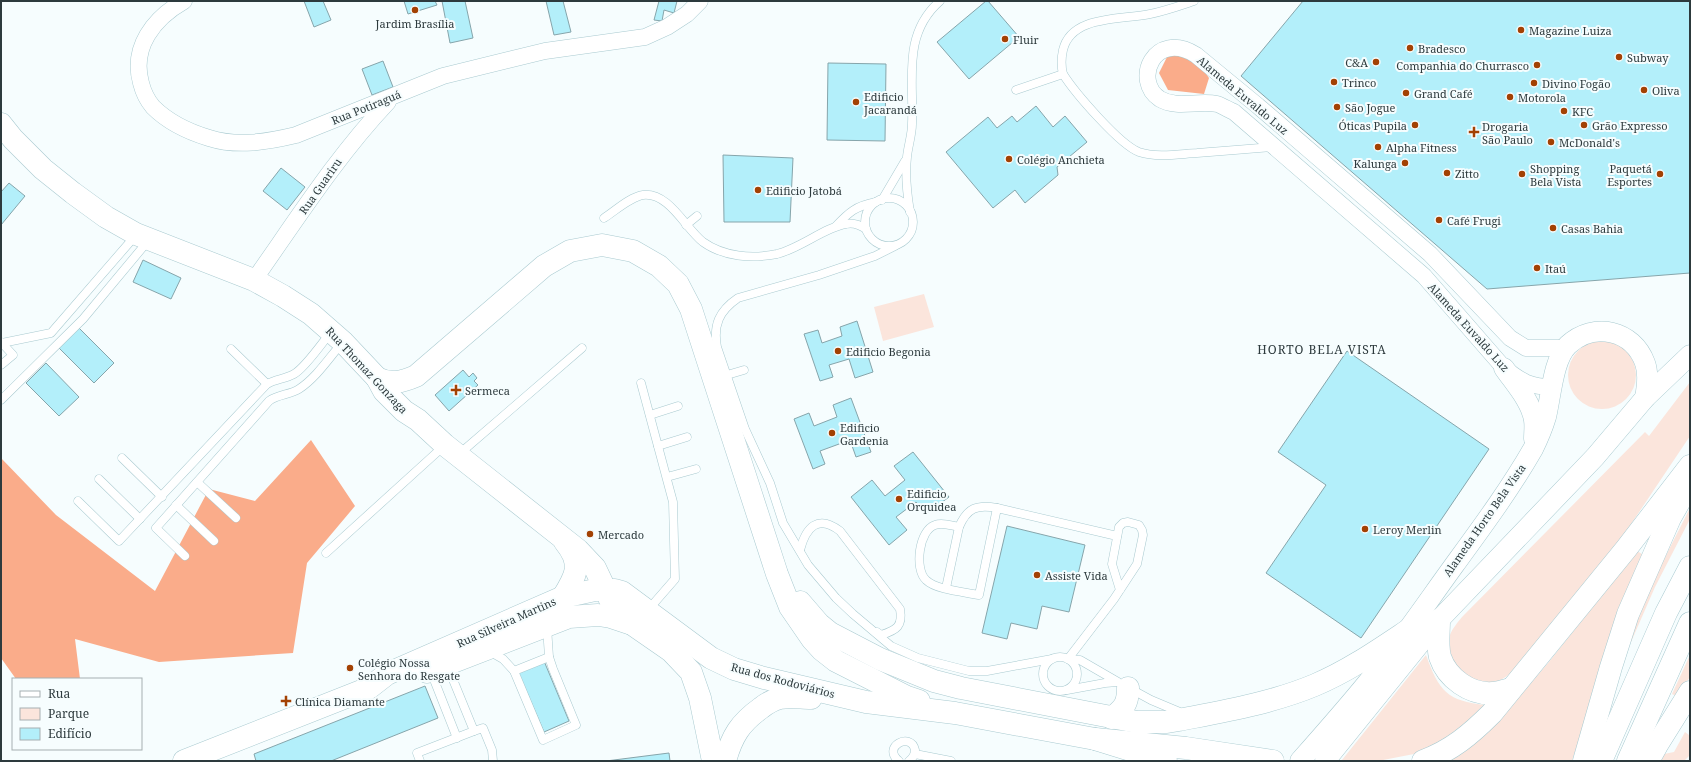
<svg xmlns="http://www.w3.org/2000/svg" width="1691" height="762" viewBox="0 0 1691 762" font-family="'Noto Serif',serif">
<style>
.green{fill:#fbe5dc}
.forest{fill:#faac8a}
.building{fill:#b3effa;stroke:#86a5ab}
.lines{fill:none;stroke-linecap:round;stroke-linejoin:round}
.service-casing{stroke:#a9cad0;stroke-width:9}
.minor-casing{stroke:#a9cad0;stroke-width:17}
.tertiary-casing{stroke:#a9cad0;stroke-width:21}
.secondary-casing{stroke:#a9cad0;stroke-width:23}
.primary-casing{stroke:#a9cad0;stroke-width:23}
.motorway-casing{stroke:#a9cad0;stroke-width:23}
.service{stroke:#fff;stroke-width:8}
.minor{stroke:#fff;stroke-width:16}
.tertiary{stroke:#fff;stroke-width:20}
.secondary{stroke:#fff;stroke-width:22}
.primary{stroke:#fff;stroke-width:22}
.motorway{stroke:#fff;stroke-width:22}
.poi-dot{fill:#a34103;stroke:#f6fdfe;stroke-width:1.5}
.labels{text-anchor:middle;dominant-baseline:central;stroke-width:4;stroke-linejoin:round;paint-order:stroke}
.poi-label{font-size:11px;fill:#2d3a3d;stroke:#f6fdfe;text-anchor:start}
.street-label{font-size:11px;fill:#2d3a3d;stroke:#f6fdfe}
.neighbourhood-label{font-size:12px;letter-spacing:1px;fill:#2d3a3d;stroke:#f6fdfe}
</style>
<rect width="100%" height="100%" fill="#f6fdfe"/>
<g class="green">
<polygon points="924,294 934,327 883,341 874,307"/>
<circle cx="1602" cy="375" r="34"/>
<path d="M 1690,382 L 1690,436 L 1611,554 L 1514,671 C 1509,674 1504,679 1498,681 C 1472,687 1443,663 1450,635 C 1452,629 1458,622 1462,617 L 1645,432 L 1649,436 Z"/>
<polygon points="1690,508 1690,519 1655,587 1631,642 1629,641 1651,585"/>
<polygon points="1637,551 1642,554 1624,598 1572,761 1446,761 1494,726 1548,663"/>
<path d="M 1426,655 C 1439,691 1447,701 1486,705 L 1476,717 L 1438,745 L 1414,754 L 1378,761 L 1342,760 Z"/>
<polygon points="1690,655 1690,677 1676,696 1672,694"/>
<polygon points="1685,732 1689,735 1690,732 1690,755 1684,761 1661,761 1664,754 1674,752"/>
</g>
<g class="forest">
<polygon points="1170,51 1198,62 1209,78 1204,94 1168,90 1159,73"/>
<polygon points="311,440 355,506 307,563 293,653 159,662 75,639 80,679 16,679 1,658 1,458 56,515 155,591 209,489 255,501"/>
</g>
<g class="building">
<polygon points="304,1 323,1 331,20 314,27"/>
<polygon points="404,1 435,1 437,5 408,14"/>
<polygon points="442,1 465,1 473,38 450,43"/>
<polygon points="546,1 563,1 571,32 554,35"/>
<polygon points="659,1 677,1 674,13 664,10 662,21 654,20"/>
<polygon points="986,1 988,1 1019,37 969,79 937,42"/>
<polygon points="1303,1 1690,1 1690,273 1487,289 1241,76"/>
<polygon points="383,61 393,87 372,95 362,69"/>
<polygon points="828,63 886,64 885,141 827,140"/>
<polygon points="1036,106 1053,127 1065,116 1087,142 1057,167 1058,175 1025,203 1015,190 993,208 946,152 988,117 997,128 1012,116 1017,122"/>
<polygon points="723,155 793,158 790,222 724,222"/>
<polygon points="281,168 305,187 287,210 263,191"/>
<polygon points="9,183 25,196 1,225 1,192"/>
<polygon points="143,260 181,278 171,299 133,282"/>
<polygon points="857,321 873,372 855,378 849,359 829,365 833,377 820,381 804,334 818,330 822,343 842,336 840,327"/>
<polygon points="78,327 114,363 94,383 58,347"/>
<polygon points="1347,351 1489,449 1361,638 1266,573 1326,485 1278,452"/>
<polygon points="46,363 79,397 59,416 26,383"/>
<polygon points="463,370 469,377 473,373 477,378 474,381 478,385 449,411 435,395"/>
<polygon points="851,398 871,452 856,457 850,440 820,451 825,464 813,469 794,419 809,413 814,426 837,417 833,405"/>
<polygon points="913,452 949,497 926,514 916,502 896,517 907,530 889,545 851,497 872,480 885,496 905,480 894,466"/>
<polygon points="1007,526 1085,545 1069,612 1042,606 1037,629 1011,623 1007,639 982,633"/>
<polygon points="544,661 569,721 544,732 518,672"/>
<polygon points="425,686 438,718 331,761 256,761 254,754"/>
<polygon points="669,753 670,761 606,761"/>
</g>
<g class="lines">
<g class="service-casing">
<g id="service">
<path d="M 1194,1 C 1179,6 1165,11 1150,14 C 1121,20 1071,15 1063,50 C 1061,59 1061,66 1063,74 C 1075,93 1120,145 1139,152 C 1157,158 1179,154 1197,153 C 1222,151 1248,149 1273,147"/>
<polyline points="1016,90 1063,74"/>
<circle cx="889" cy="222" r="24"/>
<polyline points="882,200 905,161"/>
<path d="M 910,212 C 907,194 905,175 907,157 C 908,146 912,135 912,124 C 914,80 902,34 940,1"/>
<path d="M 604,218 C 615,211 630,197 643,195 C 669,192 685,228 703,242 C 724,257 752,259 777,254 C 801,248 825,227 846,224 C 854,222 860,225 866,229"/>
<polyline points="686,225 697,216"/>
<path d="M 836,226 C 849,212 856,206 876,202"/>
<path d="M 895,246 L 875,256 L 819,275 L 738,298 C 719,311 713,325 717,347 L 745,429 L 770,483 L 783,523 L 808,565 L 836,598 L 853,614 L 891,646 L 918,658 L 969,671 L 987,671 L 1052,659"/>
<polyline points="1,342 13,355 1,365"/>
<polyline points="2,343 51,333 136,235"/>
<polyline points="231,349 267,384"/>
<polyline points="727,375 744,370"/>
<polyline points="641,383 673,502 675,579 648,610"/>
<polyline points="1,400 83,319 148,241"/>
<polyline points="650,415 678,406"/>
<polyline points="658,446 687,437"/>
<polyline points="458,455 582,348"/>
<polyline points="122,458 162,497"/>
<polyline points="667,477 696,469"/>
<polyline points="99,479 140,519"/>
<polyline points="197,482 236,518"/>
<path d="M 78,501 L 119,541 L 267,384 C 276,379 285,379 294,374 C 305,368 322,343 331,332"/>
<polyline points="176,505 214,541"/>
<path d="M 959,527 C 952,526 943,522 935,525 C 919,530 914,569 926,580 C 936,590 965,592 979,595 L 997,508"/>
<path d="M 800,550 C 806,527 818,514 840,531 L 900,609 C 903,626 897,630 881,635 L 877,632"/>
<polyline points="326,553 445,445"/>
<path d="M 185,556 L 156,528 L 269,401 C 278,394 290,395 299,389 C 316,378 329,358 342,343"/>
<path d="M 946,588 L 959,527 C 967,508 977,504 997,508 L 1117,536"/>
<polyline points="489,651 503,659 514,671 543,740 576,725 553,669 549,657 547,627"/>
<circle cx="1060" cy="674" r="17"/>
<polyline points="1068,659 1114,599 1137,564 1143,535 1142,530 1139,525 1128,522 1123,523 1119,527 1112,564 1120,590"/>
<polyline points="514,671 549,657"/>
<polyline points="431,672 457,738"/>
<polyline points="1129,688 1151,700 1182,713"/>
<polyline points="1067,690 1105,683 1118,682 1080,660 1068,659"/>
<polyline points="474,731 483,728 492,750 493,761"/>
<polyline points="915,754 951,761"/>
<polyline points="420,761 417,753 474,731 447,665"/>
<path d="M 899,761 C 881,747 911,731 915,750 C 915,755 913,758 909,761"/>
</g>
</g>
<g class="minor-casing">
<g id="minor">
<path d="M 184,1 C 154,18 131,47 141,83 C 143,91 147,100 153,107 C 168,122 189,132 209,138 C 237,147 267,142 296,135 L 443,76 L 545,51 L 645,37 L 667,27 L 687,14 L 700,1"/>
<path d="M 254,280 C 297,219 337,156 388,102"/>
<path d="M 1553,387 C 1530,387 1522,382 1504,368 L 1424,276 L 1234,112 C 1229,110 1223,106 1217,104 C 1199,100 1177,109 1160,99 C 1132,81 1154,29 1196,55 L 1258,106 L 1430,254 L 1510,338 L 1526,348 L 1565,348"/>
</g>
</g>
<g class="tertiary-casing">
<g id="tertiary">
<path d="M 1504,368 C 1515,384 1531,401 1534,420 C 1535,426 1534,433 1534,439"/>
<path d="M 1300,761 C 1323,735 1346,709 1368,682 C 1399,644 1426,604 1455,564 C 1482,527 1510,489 1533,449 C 1538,439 1543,427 1546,417 C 1551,397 1553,359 1568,345 C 1594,321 1633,330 1645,363 C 1649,374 1647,387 1645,398"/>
<polyline points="1325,761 1439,620 1595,457 1645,398 1690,355"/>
</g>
</g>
<g class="secondary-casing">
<g id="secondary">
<polyline points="1,124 13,139 43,169 73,193 106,217 136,234 254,280 283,296 311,314 343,342 377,378 384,391 404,411 418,420 445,445 578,550 595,568 614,608 632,624 671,651 691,672 700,698 713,761"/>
<path d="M 377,378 C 391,385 402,382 416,376 L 544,266 L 570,251 L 602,245 L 633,251 L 659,266 L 678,284 L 691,309 L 777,574 L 790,607 L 812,639 L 822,650 L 836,661 L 907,697 L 919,701"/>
<path d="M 563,597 C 576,576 583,564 565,542"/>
<path d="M 800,602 L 819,624 L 830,633 L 880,659 L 934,681 L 961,688 L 1137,722 L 1167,722 L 1179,720 C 1225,711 1272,703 1315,685 C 1348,671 1377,651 1407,631"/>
<polyline points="427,672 569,617 598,615 611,617 629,623"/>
<path d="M 1112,718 C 1124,708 1128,704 1128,688"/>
<polyline points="184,761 369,688 387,674 563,597 595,590 615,590 622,592 711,658 734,669 764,678 866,702 955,713 1095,739 1166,761"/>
<path d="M 725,761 C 732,736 740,723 761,708 C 766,704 773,700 780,698 C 790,696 801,698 811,698"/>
</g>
</g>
<g class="primary-casing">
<g id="primary">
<path d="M 1439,620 C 1439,632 1437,646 1440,657 C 1447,678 1470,695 1493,693 C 1499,693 1505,690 1511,689"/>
<polyline points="1095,739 1186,748 1273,761"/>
<path d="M 1423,761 C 1451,751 1471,734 1492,713 L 1626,549 L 1690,466"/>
</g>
</g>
<g class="motorway-casing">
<g id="motorway">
<polyline points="1584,761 1611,667 1628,614 1670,518 1690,483"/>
<polyline points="1601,761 1666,613 1690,567"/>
<polyline points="1628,761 1690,623"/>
<polyline points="1648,761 1657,745 1690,692"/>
</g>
</g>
<use href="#service" class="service"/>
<use href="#minor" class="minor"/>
<use href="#tertiary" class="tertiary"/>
<use href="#secondary" class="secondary"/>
<use href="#primary" class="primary"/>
<use href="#motorway" class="motorway"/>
</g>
<g class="poi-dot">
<circle cx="415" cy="10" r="4"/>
<circle cx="1521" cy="30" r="4"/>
<circle cx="1005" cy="39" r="4"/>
<circle cx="1410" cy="48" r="4"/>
<circle cx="1619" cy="57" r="4"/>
<circle cx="1376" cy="62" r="4"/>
<circle cx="1537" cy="65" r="4"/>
<circle cx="1334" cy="82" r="4"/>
<circle cx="1534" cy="83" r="4"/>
<circle cx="1644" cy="90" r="4"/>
<circle cx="1406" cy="93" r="4"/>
<circle cx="1510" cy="97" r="4"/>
<circle cx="856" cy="102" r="4"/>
<circle cx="1337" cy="107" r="4"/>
<circle cx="1564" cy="111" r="4"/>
<circle cx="1415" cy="125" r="4"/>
<circle cx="1584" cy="125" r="4"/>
<path d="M1472 126h4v4h4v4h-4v4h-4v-4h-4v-4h4z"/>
<circle cx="1551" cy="142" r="4"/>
<circle cx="1378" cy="147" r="4"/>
<circle cx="1009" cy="159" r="4"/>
<circle cx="1405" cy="163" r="4"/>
<circle cx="1447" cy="173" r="4"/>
<circle cx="1522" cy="174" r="4"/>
<circle cx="1660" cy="174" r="4"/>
<circle cx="758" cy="190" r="4"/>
<circle cx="1439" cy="220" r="4"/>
<circle cx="1553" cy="228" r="4"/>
<circle cx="1537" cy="268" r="4"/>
<circle cx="838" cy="351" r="4"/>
<path d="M454 384h4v4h4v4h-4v4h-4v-4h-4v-4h4z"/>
<circle cx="832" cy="433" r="4"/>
<circle cx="899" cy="499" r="4"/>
<circle cx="1365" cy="529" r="4"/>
<circle cx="590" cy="534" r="4"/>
<circle cx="1037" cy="575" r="4"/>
<circle cx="350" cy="668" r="4"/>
<path d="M284 695h4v4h4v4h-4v4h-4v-4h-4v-4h4z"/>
</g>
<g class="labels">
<g class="poi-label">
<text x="415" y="23" text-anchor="middle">Jardim Brasília</text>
<text x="1529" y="30">Magazine Luiza</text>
<text x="1013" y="39">Fluir</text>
<text x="1418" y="48">Bradesco</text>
<text x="1627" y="57">Subway</text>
<text x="1368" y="62" text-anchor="end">C&amp;A</text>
<text x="1529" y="65" text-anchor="end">Companhia do Churrasco</text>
<text x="1342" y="82">Trinco</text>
<text x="1542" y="83">Divino Fogão</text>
<text x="1652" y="90">Oliva</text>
<text x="1414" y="93">Grand Café</text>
<text x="864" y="96">Edificio<tspan x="864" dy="13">Jacarandá</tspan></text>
<text x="1518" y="97">Motorola</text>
<text x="1345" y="107">São Jogue</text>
<text x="1572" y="111">KFC</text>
<text x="1407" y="125" text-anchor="end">Óticas Pupila</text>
<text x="1592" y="125">Grão Expresso</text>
<text x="1482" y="126">Drogaria<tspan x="1482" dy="13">São Paulo</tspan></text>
<text x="1559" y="142">McDonald's</text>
<text x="1386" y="147">Alpha Fitness</text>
<text x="1017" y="159">Colégio Anchieta</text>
<text x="1397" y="163" text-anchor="end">Kalunga</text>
<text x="1530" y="168">Shopping<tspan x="1530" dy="13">Bela Vista</tspan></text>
<text x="1652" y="168" text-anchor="end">Paquetá<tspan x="1652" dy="13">Esportes</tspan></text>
<text x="1455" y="173">Zitto</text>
<text x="766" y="190">Edificio Jatobá</text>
<text x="1447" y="220">Café Frugi</text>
<text x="1561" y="228">Casas Bahia</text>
<text x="1545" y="268">Itaú</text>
<text x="846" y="351">Edificio Begonia</text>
<text x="465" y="390">Sermeca</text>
<text x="840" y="427">Edificio<tspan x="840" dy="13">Gardenia</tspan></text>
<text x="907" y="493">Edificio<tspan x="907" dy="13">Orquidea</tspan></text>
<text x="1373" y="529">Leroy Merlin</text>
<text x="598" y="534">Mercado</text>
<text x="1045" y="575">Assiste Vida</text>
<text x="358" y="662">Colégio Nossa<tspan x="358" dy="13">Senhora do Resgate</tspan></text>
<text x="295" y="701">Clínica Diamante</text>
</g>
<g class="street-label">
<text transform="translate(1243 95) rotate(40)">Alameda Euvaldo Luz</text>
<text transform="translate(366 107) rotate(-22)">Rua Potiraguá</text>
<text transform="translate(320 186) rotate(-55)">Rua Guariru</text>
<text transform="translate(1469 327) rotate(48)">Alameda Euvaldo Luz</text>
<text transform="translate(367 370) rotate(47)">Rua Thomaz Gonzaga</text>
<text transform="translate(1484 520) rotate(-55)">Alameda Horto Bela Vista</text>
<text transform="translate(506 622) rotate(-24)">Rua Silveira Martins</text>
<text transform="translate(783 680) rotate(15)">Rua dos Rodoviários</text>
</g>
<g class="neighbourhood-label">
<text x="1322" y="349">HORTO BELA VISTA</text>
</g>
</g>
<rect width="1691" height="762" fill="none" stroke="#2d3a3d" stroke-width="4"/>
<rect x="12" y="678" width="130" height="72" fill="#f6fdfe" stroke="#a6afb1"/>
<rect x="20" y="691" width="20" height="6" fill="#ffffff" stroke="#a6afb1"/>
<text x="48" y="698" font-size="12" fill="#2d3a3d">Rua</text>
<rect x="20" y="708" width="20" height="12" fill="#fbe5dc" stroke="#a6afb1"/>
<text x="48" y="718" font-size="12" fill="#2d3a3d">Parque</text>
<rect x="20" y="728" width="20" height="12" fill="#b3effa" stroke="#a6afb1"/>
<text x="48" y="738" font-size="12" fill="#2d3a3d">Edifício</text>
</svg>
